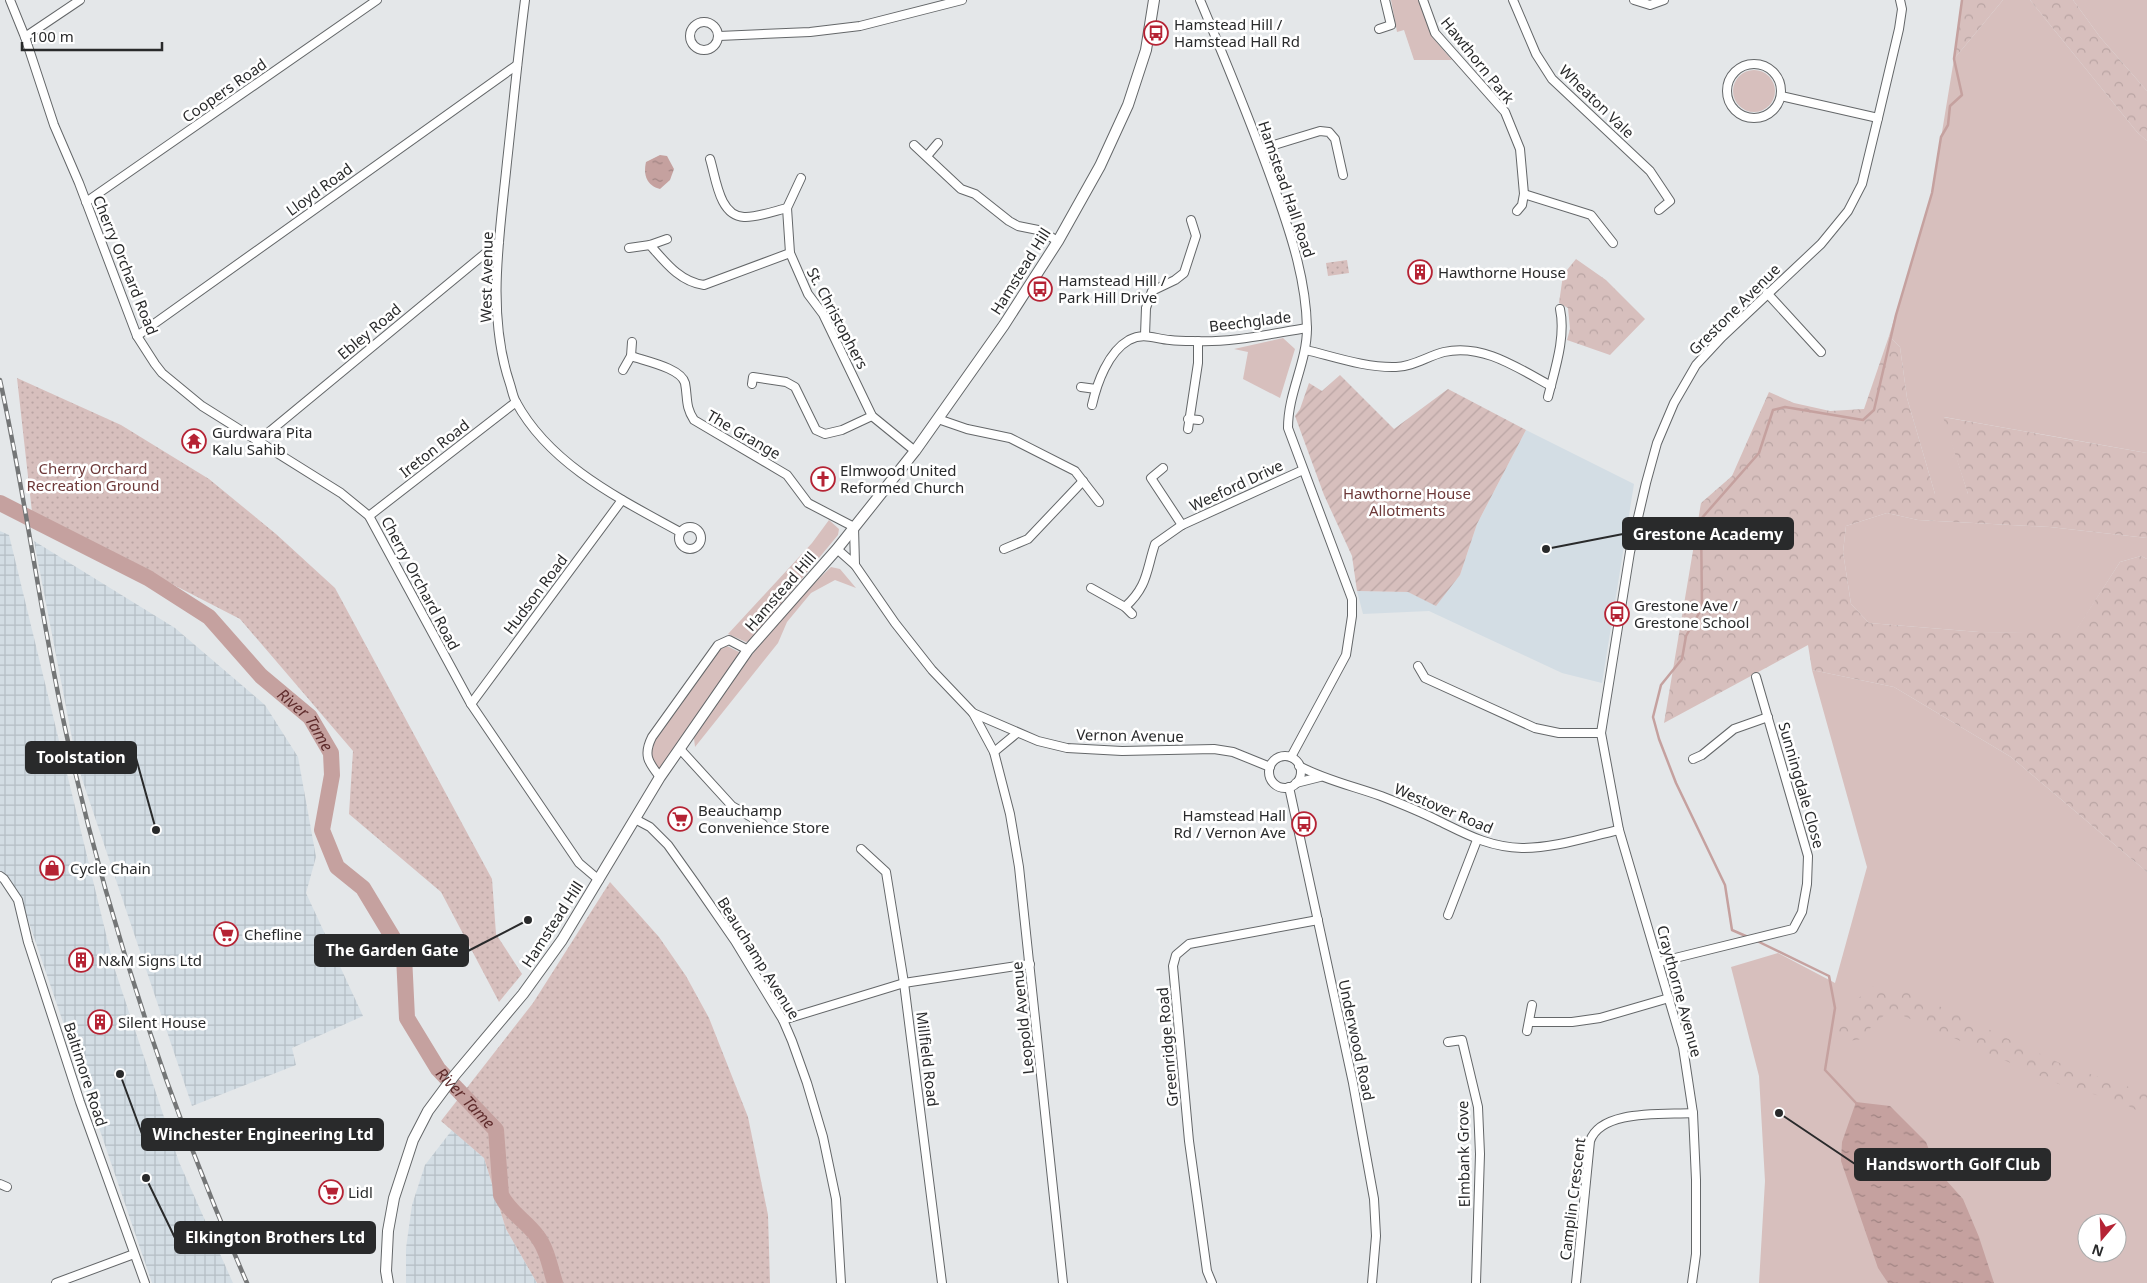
<svg xmlns="http://www.w3.org/2000/svg" width="2147" height="1283" viewBox="0 0 2147 1283" font-family="'Noto Sans',sans-serif">
<style>
.built{fill:#d3dde4}
.industrial{fill:url(#industrial-grid)}
.grass{fill:#d7bfbd;fill-rule:evenodd}
.forest{fill:url(#forest-crowns)}
.park{fill:url(#park-dots)}
.garden{fill:url(#garden-furrows)}
.water{fill:url(#water-ripples)}
.lines{fill:none;stroke-linecap:round;stroke-linejoin:round}
.stream{stroke:#c5a19f;stroke-width:2.5}
.river{stroke:#c5a19f;stroke-width:16}
.minor-casing{stroke:#646769;stroke-width:10}
.secondary-casing{stroke:#646769;stroke-width:12}
.minor{stroke:#fff;stroke-width:8}
.secondary{stroke:#fff;stroke-width:10}
.rail-casing{stroke:#747677;stroke-width:4.5}
.rail{stroke:#fff;stroke-width:2.5;stroke-dasharray:8;stroke-linecap:butt}
.labels{text-anchor:middle;dominant-baseline:central;stroke-width:5;stroke-linejoin:round;paint-order:stroke}
.poi-label{font-size:15px;fill:#292a2b;stroke:#fff;text-anchor:start}
.street-label{font-size:15px;fill:#292a2b;stroke:#fff}
.park-label{font-size:15px;fill:#6d3939;stroke:#fff}
.water-label{font-size:16px;font-style:italic;fill:#5f2c2c;stroke:#fff}
.leader{fill:none;stroke:#292a2b;stroke-width:2}
.callout-dot{fill:#292a2b;stroke:#fff;stroke-width:2}
.callout{fill:#292a2b;stroke:#292a2b;stroke-width:2}
.callout-label{font-size:16px;text-anchor:middle;font-weight:bold;fill:#fff}
</style>
<defs>
<pattern id="industrial-grid" width="8" height="8" patternUnits="userSpaceOnUse" patternTransform="scale(1.25)"><rect width="8" height="8" fill="#d3dde4"/><path d="M0 4h8M4 0v8" fill="none" stroke="#b5bec4"/></pattern>
<pattern id="forest-crowns" width="20" height="18" patternUnits="userSpaceOnUse" patternTransform="scale(1.25)"><rect width="20" height="18" fill="#d7bfbd"/><path d="M2 6a3 3 0 1 1 6 0M12 15a3 3 0 1 1 6 0" fill="none" stroke="#b9a4a3"/></pattern>
<pattern id="park-dots" width="8" height="8" patternUnits="userSpaceOnUse" patternTransform="scale(1.25)"><rect width="8" height="8" fill="#d7bfbd"/><path d="M2 2h.1M6 6h.1" fill="none" stroke="#b9a4a3" stroke-width="1.8" stroke-linecap="round"/></pattern>
<pattern id="garden-furrows" width="10" height="10" patternUnits="userSpaceOnUse" patternTransform="scale(1.25)"><rect width="10" height="10" fill="#d7bfbd"/><path d="M-1 1l2-2M0 10L10 0M9 11l2-2" fill="none" stroke="#b9a4a3"/></pattern>
<pattern id="water-ripples" width="26" height="14" patternUnits="userSpaceOnUse" patternTransform="scale(1.25)"><rect width="26" height="14" fill="#c5a19f"/><path d="M2 4q2-2 4 0t4 0M15 11q2-2 4 0t4 0" fill="none" stroke="#a08382"/></pattern>
</defs>
<rect width="100%" height="100%" fill="#e4e7e9"/>
<polygon class="built" points="1526,430 1634,484 1602,683 1562,673 1429,611 1363,614 1357,591 1408,592 1436,605 1460,575 1477,524"/>
<g class="industrial">
<polygon points="0,531 9,535 114,967 179,1162 233,1283 152,1283 21,899 7,877 0,872"/>
<polygon points="34,541 175,628 265,705 298,757 316,857 306,893 363,1016 292,1048 296,1065 192,1106 77,764"/>
<polygon points="452,1130 484,1158 506,1229 537,1283 406,1283 406,1248 412,1205 425,1165"/>
</g>
<g class="grass">
<polygon points="1391,0 1419,0 1433,38 1452,60 1414,60 1404,30 1397,32"/>
<polygon points="2003,0 2030,0 2137,132 2147,141 2147,453 1944,417 1968,494 1935,494 1907,398 1900,347 1889,336 1932,193 1954,59"/>
<polygon points="2073,0 2147,0 2147,91 2100,37"/>
<circle cx="1754" cy="91" r="21"/>
<polygon points="1283,338 1295,349 1280,398 1243,379 1248,352 1234,349"/>
<polygon points="1887,513 1918,520 2050,527 2147,538 2147,559 2141,556 2120,562 2074,634 1979,632 1869,623 1851,604 1843,552 1846,526"/>
<polygon points="829,520 839,529 838,535 750,641 746,642 728,634 812,543"/>
<path d="M 831,567 L 840,569 L 856,588 L 835,580 L 811,593 L 787,622 L 778,643 L 695,747 L 694,738 C 734,675 777,618 831,567 Z"/>
<path d="M 727,646 L 741,653 L 659,769 C 653,763 647,754 650,745 L 719,649 Z"/>
<path d="M 1812,670 L 1894,687 L 2011,757 L 2147,872 L 2147,1283 L 1759,1283 L 1765,1181 L 1759,1076 L 1731,967 L 1778,953 L 1835,983 L 1867,867 ZM 2087,1223 L 2117,1223 L 2117,1253 L 2087,1253 Z"/>
</g>
<g class="forest">
<polygon points="1962,0 2003,0 1954,59"/>
<polygon points="2030,0 2073,0 2100,37 2147,91 2147,141 2137,132"/>
<polygon points="1576,259 1606,280 1645,319 1610,355 1567,340 1570,329 1568,308 1559,303 1563,275"/>
<polygon points="1889,336 1900,347 1907,398 1935,494 1968,494 1943,417 2147,453 2147,538 2050,527 1918,520 1887,513 1846,526 1843,552 1851,604 1869,623 1979,632 2074,633 2120,562 2141,556 2147,559 2147,872 2011,757 1894,687 1812,670 1808,645 1664,723 1701,503 1732,476 1769,392 1794,403 1830,411 1864,409"/>
<polygon points="1875,985 1907,991 2066,1066 2147,1093 2147,1116 2121,1102 2061,1085 1890,1010 1871,1027 1863,1039 1839,1042 1838,1024 1856,1000"/>
</g>
<g class="park">
<polygon points="1347,260 1349,273 1328,276 1326,263"/>
<polygon points="17,378 121,425 209,479 276,534 335,588 492,879 496,934 522,974 499,1002 441,892 349,814 353,751 240,619 32,512"/>
<polygon points="610,882 659,937 686,976 709,1018 748,1117 768,1215 770,1283 537,1283 506,1229 484,1158 441,1121 533,1003"/>
</g>
<polygon class="garden" points="1340,375 1394,429 1448,389 1526,430 1477,524 1460,575 1436,606 1408,592 1357,591 1352,556 1324,495 1295,416 1300,409 1309,383 1322,391"/>
<g class="water">
<path d="M 660,155 L 667,156 L 674,169 L 670,180 L 660,189 C 647,186 643,175 646,162 Z"/>
<polygon points="1856,1102 1890,1106 1926,1142 1937,1170 1963,1199 1979,1237 1994,1283 1888,1283 1878,1268 1841,1161 1842,1142"/>
</g>
<g class="lines">
<g class="stream">
<polyline points="1748,937 1732,930 1725,885 1676,783 1659,739 1653,717 1661,685 1682,659 1686,636 1702,608 1701,519 1759,453 1773,410 1785,407 1863,420 1874,410 1896,315 1932,193 1941,137 1948,125 1950,106 1962,95 1954,59 1962,0"/>
<polyline points="1755,940 1829,976 1835,1008 1825,1070 1857,1104"/>
</g>
<path class="river" id="s1" d="M 0,503 L 148,578 L 209,617 L 261,676 L 310,717 L 331,753 L 332,775 L 322,830 L 337,867 L 363,888 L 404,956 L 407,1018 L 438,1069 L 496,1130 L 501,1195 C 509,1212 526,1221 537,1236 C 547,1249 550,1267 555,1283"/>
<g class="minor-casing">
<g id="minor">
<polyline points="10,0 25,37 54,125 79,183 137,336 155,364 162,373 202,406 341,493 369,516 471,704 579,863 599,880"/>
<path d="M 525,0 C 518,54 513,108 507,162 C 500,234 486,314 510,384 C 512,390 513,397 516,402 C 550,465 620,499 680,532"/>
<path d="M 1200,0 C 1227,64 1254,129 1277,195 C 1292,238 1306,281 1307,328 C 1307,363 1288,392 1288,428 L 1352,599 L 1352,616 L 1346,655 L 1291,757"/>
<polyline points="1423,0 1435,33 1505,112 1520,149 1524,194 1522,205 1517,211"/>
<polyline points="1513,0 1536,54 1552,79 1650,171 1670,201 1659,210"/>
<polyline points="1634,0 1650,5 1664,0"/>
<circle cx="704" cy="36" r="14"/>
<polyline points="1379,29 1391,25 1385,0"/>
<polyline points="719,36 810,32 860,26 962,0"/>
<polyline points="25,37 80,0"/>
<circle cx="1754" cy="91" r="27"/>
<polyline points="1781,96 1878,118"/>
<polyline points="914,145 961,189 975,194 1009,221 1018,226 1038,230 1058,241"/>
<polyline points="1261,149 1320,131 1329,132 1335,139 1343,175"/>
<polyline points="927,156 938,143"/>
<path d="M 710,159 C 716,178 719,216 744,217 C 755,218 775,211 787,208"/>
<polyline points="801,178 787,208 790,253 808,294 823,314 872,416 915,451"/>
<polyline points="1524,194 1591,215 1613,243"/>
<polyline points="86,202 377,0"/>
<path d="M 650,245 C 665,262 680,282 704,285 L 790,253"/>
<polyline points="629,248 650,245 667,239"/>
<polyline points="1767,293 1821,352"/>
<polyline points="1145,335 1146,308 1152,291 1175,280 1184,273 1196,236 1191,220"/>
<polyline points="137,336 517,65"/>
<path d="M 1306,350 C 1335,357 1366,368 1396,367 C 1412,367 1428,356 1444,352 C 1482,343 1518,368 1551,386"/>
<path d="M 631,356 C 645,361 681,368 685,383 C 688,399 685,406 694,420 L 787,475 L 808,503 L 854,527 L 855,565 L 837,549"/>
<polyline points="623,370 631,356 632,342"/>
<polyline points="752,384 753,377 786,382 795,387 816,430 825,434 842,430 872,416"/>
<polyline points="1081,387 1096,389"/>
<path d="M 1548,397 C 1555,369 1566,337 1560,309"/>
<path d="M 1092,405 C 1097,383 1108,352 1129,340 C 1144,332 1155,339 1170,340 C 1178,341 1185,341 1193,341 C 1231,343 1269,334 1307,328"/>
<polyline points="938,419 967,429 1010,438 1075,471 1099,502"/>
<polyline points="1188,419 1199,420"/>
<polyline points="1188,429 1198,363 1198,341"/>
<polyline points="257,442 499,242"/>
<polyline points="1163,468 1151,478 1182,525"/>
<polyline points="369,516 516,402"/>
<circle cx="690" cy="538" r="11"/>
<polyline points="1004,549 1028,539 1083,481"/>
<polyline points="855,565 895,623 932,670 973,713 1038,741 1067,748 1122,751 1214,749 1233,752 1270,767"/>
<polyline points="1091,588 1125,607 1132,614"/>
<path d="M 1125,607 C 1148,586 1146,571 1155,544 L 1182,525 L 1303,470"/>
<polyline points="1418,666 1425,678 1535,728 1559,733 1601,733"/>
<polyline points="471,704 622,500"/>
<polyline points="973,713 994,752 1010,814 1019,867 1063,1283"/>
<polyline points="680,749 732,806 763,824"/>
<polyline points="994,752 1017,733"/>
<circle cx="1285" cy="772" r="16"/>
<polyline points="1693,759 1702,755 1734,729 1768,717"/>
<path d="M 1299,766 C 1325,780 1353,786 1381,796 C 1399,803 1419,811 1437,820 C 1466,834 1488,847 1522,848 C 1555,848 1587,837 1619,830"/>
<path d="M 660,777 C 648,762 643,755 652,737 L 718,645 L 729,640 L 748,650"/>
<polyline points="1296,783 1320,777"/>
<polyline points="1289,787 1353,1083 1374,1199 1376,1236 1372,1283"/>
<polyline points="635,819 650,827 668,845 695,883 735,941 783,1020 792,1041 807,1083 823,1137 836,1199 841,1283"/>
<polyline points="861,849 886,872 904,983 942,1283"/>
<polyline points="0,876 4,879 18,900 28,942 80,1102 145,1283"/>
<polyline points="1448,915 1477,840"/>
<polyline points="1659,962 1793,929 1802,912 1807,884 1808,856 1756,677"/>
<polyline points="783,1020 904,983 1030,964"/>
<polyline points="1529,1022 1572,1022 1600,1018 1669,998"/>
<polyline points="1527,1031 1532,1005"/>
<polyline points="1448,1042 1462,1040 1478,1107 1480,1154 1476,1283"/>
<polyline points="0,1184 7,1187"/>
<polyline points="56,1283 134,1254"/>
<polyline points="1212,1283 1207,1271 1189,1141 1173,966 1176,955 1189,944 1318,920"/>
<path d="M 1576,1283 L 1590,1141 C 1601,1109 1663,1115 1693,1113"/>
<polyline points="1692,1283 1696,1254 1696,1180 1693,1113 1683,1047 1619,830 1601,733 1630,552 1646,483 1657,443 1674,403 1696,365 1722,337 1821,244 1848,211 1862,184 1878,118 1899,29 1902,9 1900,0"/>
</g>
</g>
<g class="secondary-casing">
<polyline id="secondary" points="388,1283 386,1271 388,1231 394,1198 413,1140 428,1111 454,1076 523,994 562,940 660,777 748,650 837,549 915,451 1004,325 1058,241 1100,166 1128,105 1146,50 1154,0"/>
</g>
<use href="#minor" class="minor"/>
<use href="#secondary" class="secondary"/>
<g class="rail-casing">
<path id="rail" d="M 0,380 C 26,499 41,619 67,737 C 109,925 170,1107 247,1283"/>
</g>
<use href="#rail" class="rail"/>
</g>
<defs>
<g id="bus-ring" transform="scale(1.25)"><circle r="9.5" fill="#fff" stroke="#b52334" stroke-width="1.5"/><path d="M-5-6H5V4H4V6H2V4H-2V6H-4V4H-5ZM-3.5-4V0h7V-4ZM-3.5 1.2v1.5H-2V1.2ZM2 1.2v1.5H3.5V1.2Z" fill="#b52334"/></g>
<g id="building-ring" transform="scale(1.25)"><circle r="9.5" fill="#fff" stroke="#b52334" stroke-width="1.5"/><path d="M-4-6H4V6H1V3H-1V6H-4ZM-2.5-4.3h1.7v1.8h-1.7ZM.8-4.3h1.7v1.8H.8ZM-2.5-1h1.7V.8h-1.7ZM.8-1h1.7V.8H.8Z" fill="#b52334"/></g>
<g id="temple-ring" transform="scale(1.25)"><circle r="9.5" fill="#fff" stroke="#b52334" stroke-width="1.5"/><path d="M0-6L5-2H3V0L6.5 2.5H4V6H1.5V3h-3V6H-4V2.5H-6.5L-3 0V-2H-5Z" fill="#b52334"/></g>
<g id="church-ring" transform="scale(1.25)"><circle r="9.5" fill="#fff" stroke="#b52334" stroke-width="1.5"/><path d="M-1.2-6h2.4v3.5h3.3v2.4h-3.3V6h-2.4V-.1h-3.3v-2.4h3.3Z" fill="#b52334"/></g>
<g id="supermarket-ring" transform="scale(1.25)"><circle r="9.5" fill="#fff" stroke="#b52334" stroke-width="1.5"/><path d="M-6-5.5h2.5l.6 2H6L4.5 2H-2.5L-4.4-4H-6ZM-1.5 3.2a1.3 1.3 0 1 0 .1 0ZM3 3.2a1.3 1.3 0 1 0 .1 0Z" fill="#b52334"/></g>
<g id="shop-ring" transform="scale(1.25)"><circle r="9.5" fill="#fff" stroke="#b52334" stroke-width="1.5"/><path d="M-5-2.5h2.3a2.7 3.5 0 0 1 5.4 0H5L5.5 6h-11ZM-1.5-2.5h3a1.5 2.3 0 0 0-3 0Z" fill="#b52334"/></g>
</defs>
<g fill-rule="evenodd">
<use href="#bus-ring" x="1156" y="33"/>
<use href="#building-ring" x="1420" y="272"/>
<use href="#bus-ring" x="1040" y="289"/>
<use href="#temple-ring" x="194" y="441"/>
<use href="#church-ring" x="823" y="479"/>
<use href="#bus-ring" x="1617" y="614"/>
<use href="#supermarket-ring" x="680" y="819"/>
<use href="#bus-ring" x="1304" y="824"/>
<use href="#shop-ring" x="52" y="868"/>
<use href="#supermarket-ring" x="226" y="934"/>
<use href="#building-ring" x="81" y="960"/>
<use href="#building-ring" x="100" y="1022"/>
<use href="#supermarket-ring" x="331" y="1192"/>
</g>
<g class="labels">
<g class="poi-label">
<text x="1174" y="24">Hamstead Hill /<tspan x="1174" dy="17">Hamstead Hall Rd</tspan></text>
<text x="1438" y="272">Hawthorne House</text>
<text x="1058" y="280">Hamstead Hill /<tspan x="1058" dy="17">Park Hill Drive</tspan></text>
<text x="212" y="432">Gurdwara Pita<tspan x="212" dy="17">Kalu Sahib</tspan></text>
<text x="840" y="470">Elmwood United<tspan x="840" dy="17">Reformed Church</tspan></text>
<text x="1634" y="605">Grestone Ave /<tspan x="1634" dy="17">Grestone School</tspan></text>
<text x="698" y="810">Beauchamp<tspan x="698" dy="17">Convenience Store</tspan></text>
<text x="1286" y="815" text-anchor="end">Hamstead Hall<tspan x="1286" dy="17">Rd / Vernon Ave</tspan></text>
<text x="70" y="868">Cycle Chain</text>
<text x="244" y="934">Chefline</text>
<text x="98" y="960">N&amp;M Signs Ltd</text>
<text x="118" y="1022">Silent House</text>
<text x="348" y="1192">Lidl</text>
</g>
<g class="street-label">
<text transform="translate(1478 60) rotate(51)">Hawthorn Park</text>
<text transform="translate(224 90) rotate(-35)">Coopers Road</text>
<text transform="translate(1597 101) rotate(44)">Wheaton Vale</text>
<text transform="translate(319 189) rotate(-36)">Lloyd Road</text>
<text transform="translate(1287 189) rotate(71)">Hamstead Hall Road</text>
<text transform="translate(126 265) rotate(68)">Cherry Orchard Road</text>
<text transform="translate(1020 271) rotate(-58)">Hamstead Hill</text>
<text transform="translate(486 277) rotate(-89)">West Avenue</text>
<text transform="translate(1734 309) rotate(-45)">Grestone Avenue</text>
<text transform="translate(838 318) rotate(62)">St. Christophers</text>
<text transform="translate(1250 321) rotate(-7)">Beechglade</text>
<text transform="translate(369 331) rotate(-40)">Ebley Road</text>
<text transform="translate(744 434) rotate(30)">The Grange</text>
<text transform="translate(434 448) rotate(-38)">Ireton Road</text>
<text transform="translate(1236 485) rotate(-25)">Weeford Drive</text>
<text transform="translate(421 583) rotate(62)">Cherry Orchard Road</text>
<text transform="translate(780 591) rotate(-49)">Hamstead Hill</text>
<text transform="translate(535 594) rotate(-53)">Hudson Road</text>
<text transform="translate(1130 735) rotate(1)">Vernon Avenue</text>
<text transform="translate(1802 785) rotate(74)">Sunningdale Close</text>
<text transform="translate(1444 808) rotate(23)">Westover Road</text>
<text transform="translate(552 924) rotate(-57)">Hamstead Hill</text>
<text transform="translate(759 958) rotate(58)">Beauchamp Avenue</text>
<text transform="translate(1680 991) rotate(75)">Craythorne Avenue</text>
<text transform="translate(1022 1018) rotate(-96)">Leopold Avenue</text>
<text transform="translate(1357 1040) rotate(78)">Underwood Road</text>
<text transform="translate(1167 1047) rotate(-95)">Greenridge Road</text>
<text transform="translate(928 1059) rotate(83)">Millfield Road</text>
<text transform="translate(86 1074) rotate(72)">Baltimore Road</text>
<text transform="translate(1463 1154) rotate(-91)">Elmbank Grove</text>
<text transform="translate(1572 1199) rotate(-83)">Camplin Crescent</text>
</g>
<g class="park-label">
<text x="93" y="468">Cherry Orchard<tspan x="93" dy="17">Recreation Ground</tspan></text>
<text x="1407" y="493">Hawthorne House<tspan x="1407" dy="17">Allotments</tspan></text>
</g>
<g class="water-label">
<text stroke="none"><textPath href="#s1" startOffset="380">River Tame</textPath></text>
<text stroke="none"><textPath href="#s1" startOffset="815">River Tame</textPath></text>
</g>
</g>
<path class="leader" d="M1546 549L1623 534M156 830L136 758M528 920L468 951M120 1074L142 1134M1779 1113L1855 1164M146 1178L175 1238"/>
<g class="callout-dot">
<circle cx="1546" cy="549" r="5"/>
<circle cx="156" cy="830" r="5"/>
<circle cx="528" cy="920" r="5"/>
<circle cx="120" cy="1074" r="5"/>
<circle cx="1779" cy="1113" r="5"/>
<circle cx="146" cy="1178" r="5"/>
</g>
<g class="callout">
<rect x="1623" y="518" width="170" height="31" rx="5"/>
<rect x="26" y="742" width="110" height="31" rx="5"/>
<rect x="315" y="935" width="153" height="31" rx="5"/>
<rect x="142" y="1119" width="241" height="31" rx="5"/>
<rect x="1855" y="1149" width="195" height="31" rx="5"/>
<rect x="175" y="1222" width="200" height="31" rx="5"/>
</g>
<g class="callout-label">
<text x="1708" y="540">Grestone Academy</text>
<text x="81" y="763">Toolstation</text>
<text x="392" y="956">The Garden Gate</text>
<text x="263" y="1140">Winchester Engineering Ltd</text>
<text x="1953" y="1170">Handsworth Golf Club</text>
<text x="275" y="1243">Elkington Brothers Ltd</text>
</g>
<g transform="translate(2102 1238) rotate(199)"><circle r="24" fill="#ffffff" stroke="#a9aaaa"/>
<path d="M0-4L9 19L0 12L-9 19Z" fill="#b52334"/>
<text y="-8" font-size="14" font-weight="bold" text-anchor="middle" fill="#292a2b">N</text>
</g>
<path d="M22 42v8h140v-8" fill="none" stroke="#292a2b" stroke-width="2.5"/>
<text x="30" y="42" font-size="15" fill="#292a2b" stroke="#ffffff" stroke-width="4" paint-order="stroke">100 m</text>
</svg>
